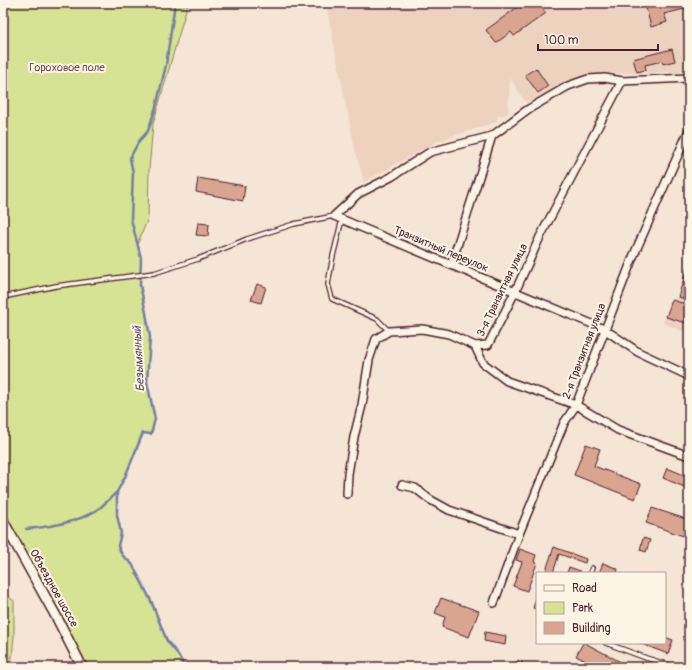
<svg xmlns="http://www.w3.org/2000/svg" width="692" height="670" viewBox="0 0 692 670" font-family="Pangolin,sans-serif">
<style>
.built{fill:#edd2c0}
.green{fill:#d6e294;stroke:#908060}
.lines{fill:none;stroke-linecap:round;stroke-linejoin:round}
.stream{stroke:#757f9e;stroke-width:2.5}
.building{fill:#daa590;stroke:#4a1f2b}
.service-casing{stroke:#4a1f2b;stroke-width:6}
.minor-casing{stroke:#4a1f2b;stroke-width:10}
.tertiary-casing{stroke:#4a1f2b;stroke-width:12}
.service{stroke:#fcf5e5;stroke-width:3.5}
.minor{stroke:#fcf5e5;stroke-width:7}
.tertiary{stroke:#fcf5e5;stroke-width:9}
.labels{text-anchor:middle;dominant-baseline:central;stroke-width:4;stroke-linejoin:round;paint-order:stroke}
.park-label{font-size:11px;fill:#6d5045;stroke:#fcf5e5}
.street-label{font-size:11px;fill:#4a1f2b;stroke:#fcf5e5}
.water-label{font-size:12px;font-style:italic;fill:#5f4f65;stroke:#fcf5e5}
</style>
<rect width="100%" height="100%" fill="#f5e5d4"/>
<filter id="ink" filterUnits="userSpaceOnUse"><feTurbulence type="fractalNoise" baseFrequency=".025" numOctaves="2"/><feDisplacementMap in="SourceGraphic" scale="8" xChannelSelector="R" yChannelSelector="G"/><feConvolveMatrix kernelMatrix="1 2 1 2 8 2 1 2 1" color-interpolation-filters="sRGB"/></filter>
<g filter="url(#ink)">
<g class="built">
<polygon points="333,3 689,3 689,72 588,74 526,103 510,78 508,114 498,116 496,122 438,141 364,182 354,145 327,9"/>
<polygon points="689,262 689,334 663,323 666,317 672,300 678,297"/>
</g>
<g class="green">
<polygon points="3,3 188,3 153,124 149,170 148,218 138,243 141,258 140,285 146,313 150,337 147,382 155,419 151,434 142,433 125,477 117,492 117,515 121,533 118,546 122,555 132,564 142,583 152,601 167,641 177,653 185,667 82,667 3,521"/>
<polygon points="3,592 14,601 14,636 11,667 3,667"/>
</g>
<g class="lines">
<g class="stream">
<polyline points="175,3 166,65 156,107 148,131 139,141 130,158 133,173 131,219 141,258 140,285 146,313 150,337 147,382 155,419 151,434 143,433 125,477 117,492 117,515 121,533 118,546 122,555 132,564 142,583 151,601 167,641 177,653 185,667"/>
<path d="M 26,529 C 49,527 82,522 101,507 C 106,502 112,497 117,492"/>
</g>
</g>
<g class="building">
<polygon points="523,3 538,3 546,13 514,36 511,32 496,43 486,30"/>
<polygon points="649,3 689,3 689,8 664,14 667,22 651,27 645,4"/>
<polygon points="672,49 675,61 663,64 662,61 645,65 646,70 637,72 633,59"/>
<polygon points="536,68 548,86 538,93 525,75"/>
<polygon points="198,178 245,186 243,201 196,192"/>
<polygon points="198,223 209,224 208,236 196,235"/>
<polygon points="689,262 689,300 678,297"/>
<polygon points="257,284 266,287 261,303 251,300"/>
<polygon points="672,300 689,305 689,324 666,317"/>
<polygon points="586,444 600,449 594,466 641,484 635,499 574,475"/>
<polygon points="667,468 689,477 689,489 663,478"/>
<polygon points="652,508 689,520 689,538 646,523"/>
<polygon points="643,538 650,540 646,552 640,550"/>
<polygon points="554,547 586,559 585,563 559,554 553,573 545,573"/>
<polygon points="520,549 536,555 534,562 537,563 527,591 513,586 522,562 516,560"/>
<polygon points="603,563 618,569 617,573 599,573"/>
<polygon points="569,567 580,571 579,573 567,573"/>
<polygon points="537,595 537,609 533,608"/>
<polygon points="441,598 479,611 469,637 442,627 445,617 435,613"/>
<polygon points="485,632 506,636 505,645 484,641"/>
<polygon points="665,637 673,640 668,654 639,643 665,643"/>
<polygon points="583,643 585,643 630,667 597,667 576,656"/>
<polygon points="518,660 522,662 522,664 524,665 523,667 513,667 515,662 517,663"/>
</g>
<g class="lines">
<g class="service-casing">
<g id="service">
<polyline points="342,219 333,256 328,284 332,299 377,319 389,331"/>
<polyline points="3,297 56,286 154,273 198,259 247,239 294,224 334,216"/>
<polyline points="590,573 592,568"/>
<polyline points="606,643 646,658 676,667"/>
</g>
</g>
<g class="minor-casing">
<g id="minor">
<polyline points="492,136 430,152 391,177 358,194 334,216 604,329 638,352 689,376"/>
<polyline points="451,265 492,136 527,110 568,86 588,79 605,78 622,81"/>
<polyline points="475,346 483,363 507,381 576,405 618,430 689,456"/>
<polyline points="402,485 415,488 429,499 449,510 519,534"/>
<polyline points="347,494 348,474 354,437 362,405 369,360 376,339 389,331 422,329 449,334 475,346 488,345 515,292 540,237 622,81 689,78"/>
<polyline points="494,603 519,534 564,423 576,405 633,257 689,130"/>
</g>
</g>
<g class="tertiary-casing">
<polyline id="tertiary" points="3,521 57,618 82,667"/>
</g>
<use href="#service" class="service"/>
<use href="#minor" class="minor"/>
<use href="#tertiary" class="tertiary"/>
</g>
</g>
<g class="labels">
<g class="park-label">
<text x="67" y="67">Гороховое поле</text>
</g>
<g class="street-label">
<text transform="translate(441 249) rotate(23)">Транзитный переулок</text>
<text transform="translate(502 290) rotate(-64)">3-я Транзитная улица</text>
<text transform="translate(584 351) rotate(-69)">2-я Транзитная улица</text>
<text transform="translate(54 588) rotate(61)">Объездное шоссе</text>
</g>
<g class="water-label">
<text transform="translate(139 359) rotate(-93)">Безымянный</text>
</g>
</g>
<rect width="692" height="670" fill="none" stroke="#fcf5e5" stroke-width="16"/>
<rect x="8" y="8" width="676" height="654" fill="none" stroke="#4a1f2b" stroke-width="1.5" filter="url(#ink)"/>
<rect x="536" y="572" width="130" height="72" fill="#fcf5e5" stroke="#b59f9b"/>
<rect x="544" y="585" width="20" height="6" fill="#fcf5e5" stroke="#b59f9b"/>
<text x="572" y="592" font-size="12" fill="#4a1f2b">Road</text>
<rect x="544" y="602" width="20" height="12" fill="#d6e294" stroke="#b59f9b"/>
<text x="572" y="612" font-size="12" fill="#4a1f2b">Park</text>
<rect x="544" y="622" width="20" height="12" fill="#daa590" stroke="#b59f9b"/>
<text x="572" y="632" font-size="12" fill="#4a1f2b">Building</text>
<path d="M538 44v6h120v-6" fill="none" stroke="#4a1f2b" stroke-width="2"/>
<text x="544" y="44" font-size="12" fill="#4a1f2b" stroke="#fcf5e5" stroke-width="3" paint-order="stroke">100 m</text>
</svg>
